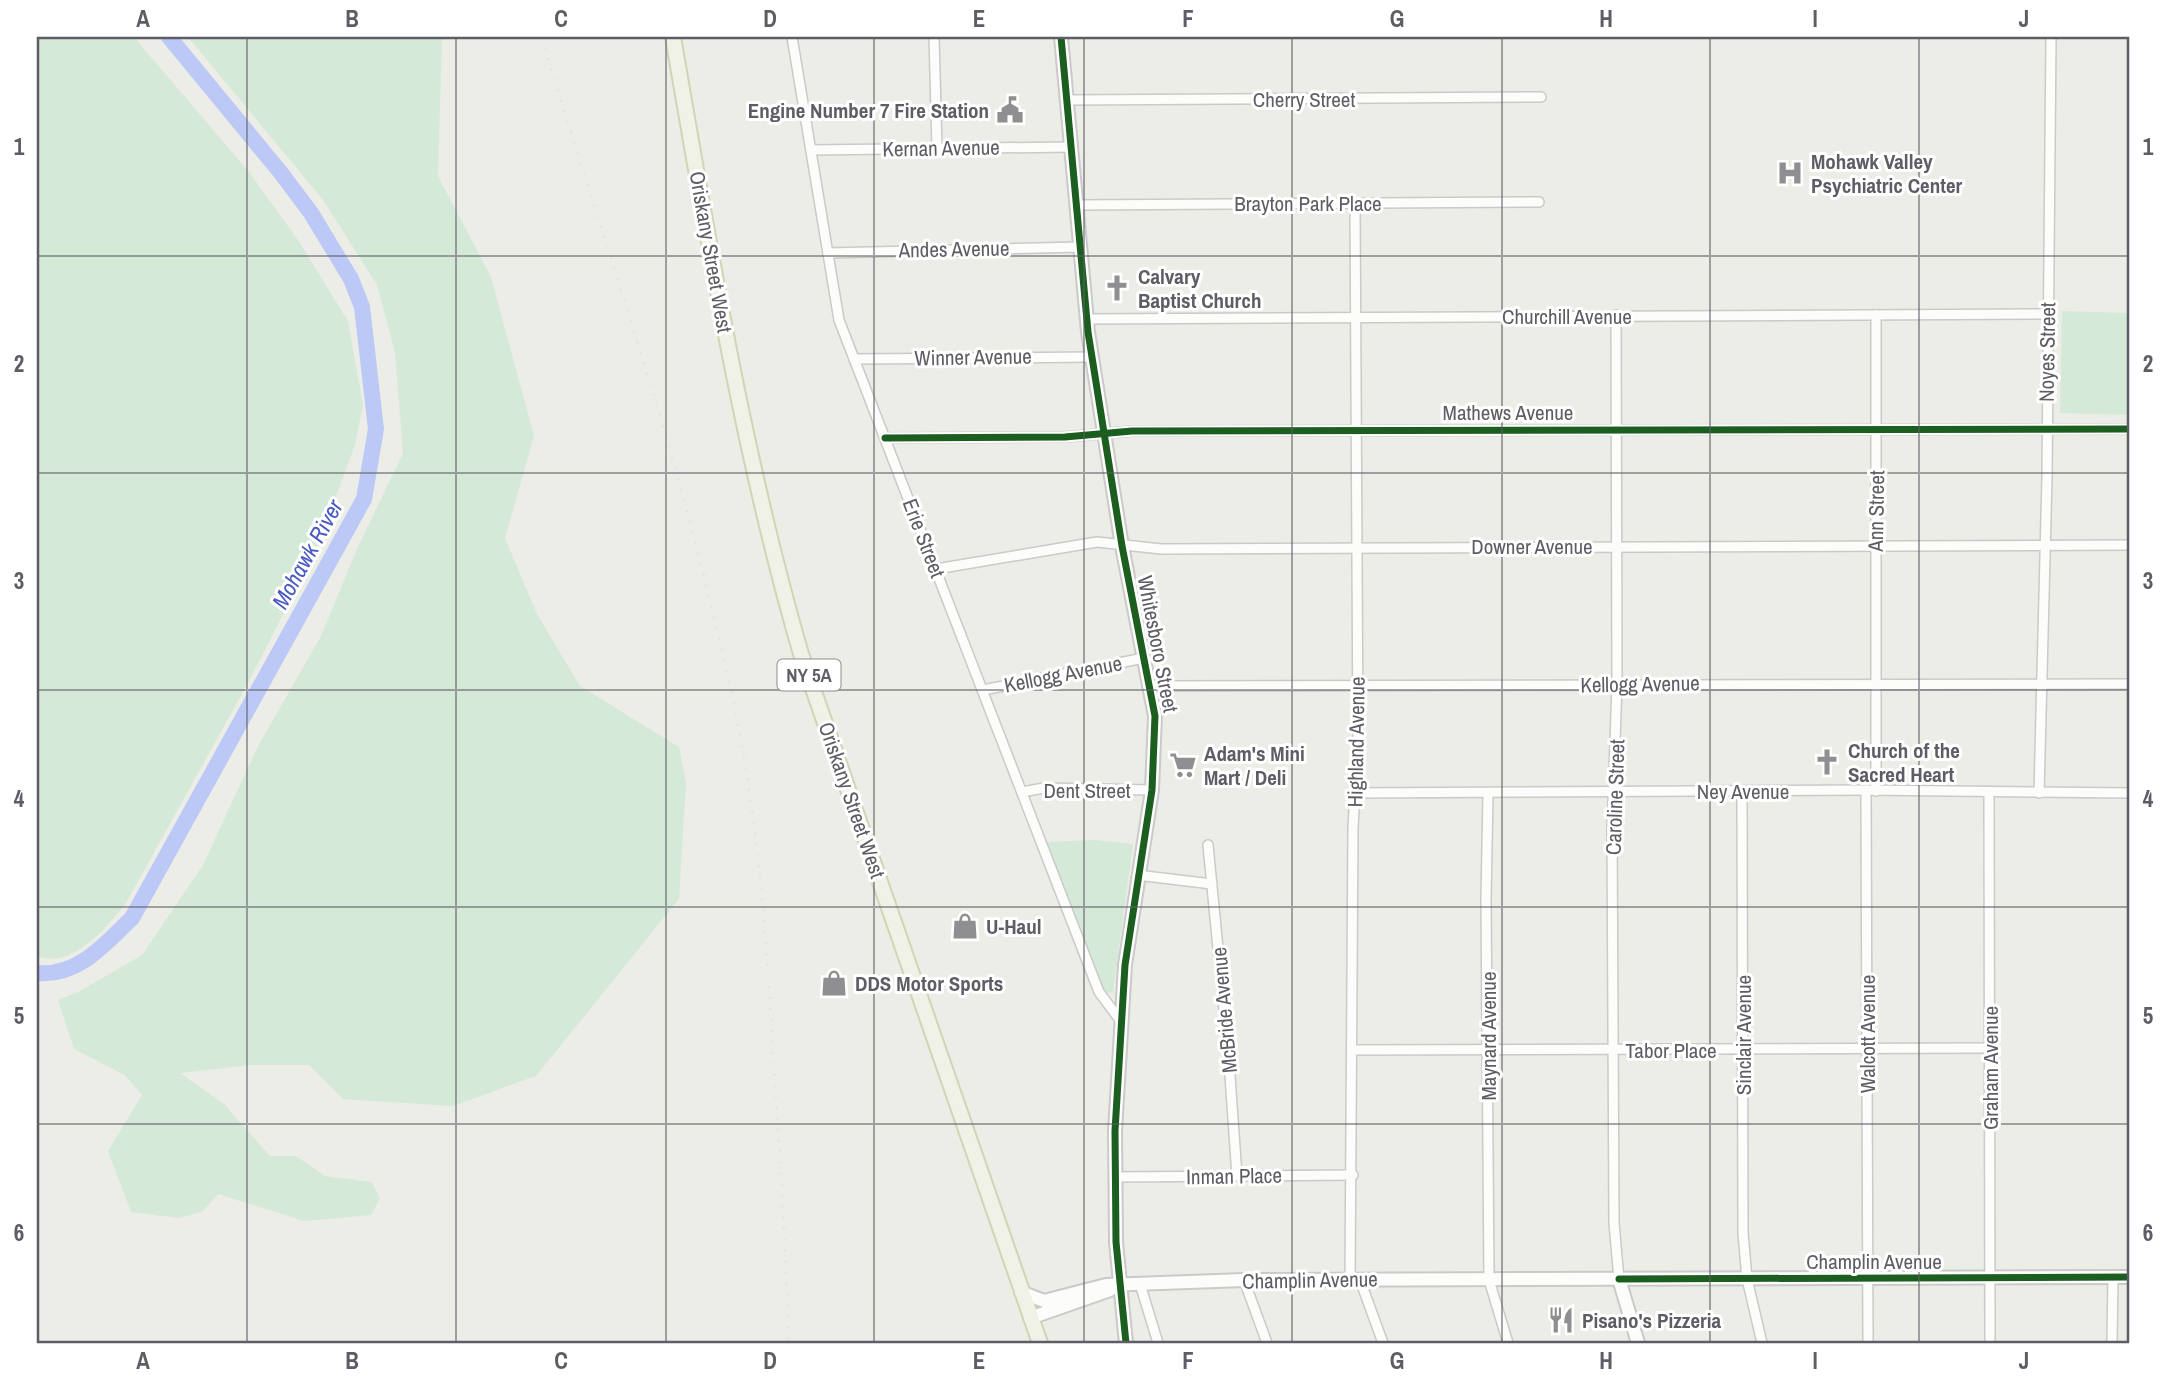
<svg xmlns="http://www.w3.org/2000/svg" width="2167" height="1380" viewBox="0 0 2167 1380" font-family="'Archivo Narrow',sans-serif">
<style>
.green{fill:#d5e9d9}
.lines{fill:none;stroke-linecap:round;stroke-linejoin:round}
.river{stroke:#bcc9f6;stroke-width:16}
.street-casing{stroke:#cacac9;stroke-width:12}
.secondary-casing{stroke:#cacaca;stroke-width:16}
.primary-casing{stroke:#d2d4b6;stroke-width:18}
.street{stroke:#fcfcfb;stroke-width:9}
.secondary{stroke:#fcfcfb;stroke-width:12}
.primary{stroke:#f0f2e8;stroke-width:14}
.rail{stroke:#e4e4e4;stroke-width:2.5;stroke-dasharray:2 9;stroke-linecap:butt}
.cycleway-casing{stroke:#fff;stroke-width:11}
.cycleway{stroke:#1b5e20;stroke-width:7}
.grid{fill:none;stroke:#5d5d65;stroke-width:2;stroke-opacity:0.55}
.labels{text-anchor:middle;dominant-baseline:central;stroke-width:6;stroke-linejoin:round;paint-order:stroke}
.shield{fill:#fff;stroke:#8e8e93;stroke-width:2}
.shield-label{font-size:19px;font-weight:bold;fill:#5d5d65}
.street-label{font-size:21px;fill:#5d5d65;stroke:#fff}
.poi-label{font-size:21px;font-weight:bold;fill:#5d5d65;stroke:#fff;text-anchor:start}
.water-label{font-size:23px;font-style:italic;fill:#495ac1;stroke:#fff}
.neatline{fill:none;stroke:#5d5d65;stroke-width:2.5}
.grid-label{font-size:23px;text-anchor:middle;font-weight:bold;fill:#5d5d65}
</style>
<rect width="100%" height="100%" fill="#ecede7"/>
<g class="green">
<path d="M 37,37 L 134,37 L 249,172 L 298,240 L 348,321 L 363,405 L 355,445 L 316,550 L 248,683 L 126,903 C 107,927 72,970 37,956 Z"/>
<polygon points="188,37 442,37 438,176 491,277 534,436 505,538 537,614 580,686 679,747 686,783 679,899 536,1076 453,1106 343,1099 309,1065 252,1065 180,1073 224,1104 270,1156 296,1156 325,1176 372,1182 380,1198 371,1215 304,1221 218,1194 203,1211 179,1218 131,1212 108,1151 142,1095 125,1075 74,1049 58,1000 80,991 142,955 203,865 257,748 321,636 357,549 403,453 395,353 377,285 323,200"/>
<polygon points="2062,311 2130,313 2130,415 2060,413"/>
<polygon points="1095,840 1133,844 1113,993 1105,992 1047,842"/>
</g>
<g class="lines">
<path class="river" d="M 37,973 C 78,977 105,944 132,918 L 364,499 L 376,429 L 362,307 L 351,279 L 311,213 L 281,173 L 169,37"/>
<g class="street-casing">
<g id="street">
<polyline points="792,37 839,320 1099,992 1120,1020"/>
<polyline points="934,37 937,148"/>
<polyline points="1067,100 1541,97"/>
<polyline points="811,150 1071,147"/>
<polyline points="1077,205 1539,202"/>
<polyline points="828,253 1081,247"/>
<polyline points="1616,315 1617,684 1612,829 1614,1223 1619,1279"/>
<polyline points="1088,319 2047,314"/>
<polyline points="854,359 1093,357"/>
<polyline points="885,438 1065,437 1132,431 2130,429"/>
<polyline points="936,569 1097,542 1161,549 2130,545"/>
<polyline points="1150,686 2130,684"/>
<polyline points="983,690 1144,658"/>
<polyline points="1866,790 1868,1343"/>
<polyline points="1742,791 1743,1233 1747,1279 1762,1343"/>
<polyline points="1876,791 1876,315"/>
<polyline points="1022,792 1044,788 1152,790"/>
<polyline points="1989,792 1990,1343"/>
<polyline points="1356,793 1866,790 2130,793"/>
<polyline points="1488,793 1486,899 1489,1280 1508,1343"/>
<polyline points="2039,793 2047,477 2051,37"/>
<polyline points="1208,845 1229,1062 1237,1176"/>
<polyline points="1137,875 1212,884"/>
<polyline points="1352,1050 1990,1048"/>
<polyline points="1115,1177 1353,1175"/>
<polyline points="1244,1280 1267,1343"/>
<polyline points="1350,1280 1353,828 1358,738 1355,204"/>
<polyline points="1360,1280 1383,1343"/>
<polyline points="1140,1284 1158,1343"/>
<polyline points="2112,1343 2113,1277"/>
</g>
</g>
<g class="secondary-casing">
<g id="secondary">
<polyline points="1061,37 1088,332 1122,546 1155,716 1152,790 1125,965 1115,1131 1116,1242 1126,1343"/>
<polyline points="1619,1279 1638,1343"/>
<polyline points="1021,1292 1044,1301 1106,1285 1244,1280 2130,1277"/>
<polyline points="1030,1318 1110,1290"/>
</g>
</g>
<g class="primary-casing">
<path id="primary" d="M 673,37 C 709,244 742,451 801,654 L 1040,1343"/>
</g>
<use href="#street" class="street"/>
<use href="#secondary" class="secondary"/>
<use href="#primary" class="primary"/>
<path class="rail" d="M 541,37 C 611,263 691,489 737,721 C 760,835 767,952 774,1068 C 780,1160 786,1251 789,1343"/>
<g class="cycleway-casing">
<g id="cycleway">
<polyline points="1061,37 1088,332 1122,546 1155,716 1152,790 1125,965 1115,1131 1116,1242 1126,1343"/>
<polyline points="885,438 1065,437 1132,431 2130,429"/>
<polyline points="1619,1279 2130,1277"/>
</g>
</g>
<use href="#cycleway" class="cycleway"/>
</g>
<path class="grid" d="M 247,37 L 247,1343M 456,37 L 456,1343M 666,37 L 666,1343M 874,37 L 874,1343M 1084,37 L 1084,1343M 1292,37 L 1292,1343M 1502,37 L 1502,1343M 1710,37 L 1710,1343M 1919,37 L 1919,1343M 37,256 L 2130,256M 37,473 L 2130,473M 37,690 L 2130,690M 37,907 L 2130,907M 37,1124 L 2130,1124"/>
<defs>
<g id="civic-bare" transform="scale(2.1)"><path d="M-.6-6.5H3V-4.5H.6V-3L4-1V1h2V6H-6V1h2V-1L-.6-3ZM-1.2 2.5V6h2.4V2.5Z" fill="#8f8f92" stroke="#fff" stroke-width="2.5" paint-order="stroke"/></g>
<g id="hospital-bare" transform="scale(2.1)"><path d="M-5-5h3v3.5h4V-5h3V5h-3V1.5h-4V5h-3Z" fill="#8f8f92" stroke="#fff" stroke-width="2.5" paint-order="stroke"/></g>
<g id="church-bare" transform="scale(2.1)"><path d="M-1.2-6h2.4v3.5h3.3v2.4h-3.3V6h-2.4V-.1h-3.3v-2.4h3.3Z" fill="#8f8f92" stroke="#fff" stroke-width="2.5" paint-order="stroke"/></g>
<g id="supermarket-bare" transform="scale(2.1)"><path d="M-6-5.5h2.5l.6 2H6L4.5 2H-2.5L-4.4-4H-6ZM-1.5 3.2a1.3 1.3 0 1 0 .1 0ZM3 3.2a1.3 1.3 0 1 0 .1 0Z" fill="#8f8f92" stroke="#fff" stroke-width="2.5" paint-order="stroke"/></g>
<g id="shop-bare" transform="scale(2.1)"><path d="M-5-2.5h2.3a2.7 3.5 0 0 1 5.4 0H5L5.5 6h-11ZM-1.5-2.5h3a1.5 2.3 0 0 0-3 0Z" fill="#8f8f92" stroke="#fff" stroke-width="2.5" paint-order="stroke"/></g>
<g id="restaurant-bare" transform="scale(2.1)"><path d="M-5-6h1v4h1v-4h1v4h1v-4h1v5L-1.5 .5V6h-2V.5L-5-1ZM5-6V6H3V1.5H1.5Q1.5-4 5-6Z" fill="#8f8f92" stroke="#fff" stroke-width="2.5" paint-order="stroke"/></g>
</defs>
<g fill-rule="evenodd">
<use href="#civic-bare" x="1010" y="110"/>
<use href="#hospital-bare" x="1790" y="173"/>
<use href="#church-bare" x="1117" y="288"/>
<use href="#church-bare" x="1827" y="762"/>
<use href="#supermarket-bare" x="1183" y="765"/>
<use href="#shop-bare" x="965" y="926"/>
<use href="#shop-bare" x="834" y="983"/>
<use href="#restaurant-bare" x="1561" y="1320"/>
</g>
<g class="labels">
<rect class="shield" x="777.5" y="659.5" width="63" height="31" rx="5"/>
<g class="shield-label">
<text x="809" y="675">NY 5A</text>
</g>
<g class="street-label">
<text x="1304" y="99">Cherry Street</text>
<text transform="translate(941 148) rotate(-1)">Kernan Avenue</text>
<text x="1308" y="203">Brayton Park Place</text>
<text transform="translate(954 249) rotate(-1)">Andes Avenue</text>
<text transform="translate(711 252) rotate(80)">Oriskany Street West</text>
<text x="1567" y="316">Churchill Avenue</text>
<text transform="translate(2047 352) rotate(-89)">Noyes Street</text>
<text transform="translate(973 357) rotate(-1)">Winner Avenue</text>
<text x="1508" y="412">Mathews Avenue</text>
<text transform="translate(1876 511) rotate(-89)">Ann Street</text>
<text transform="translate(924 538) rotate(69)">Erie Street</text>
<text x="1532" y="546">Downer Avenue</text>
<text transform="translate(1158 644) rotate(79)">Whitesboro Street</text>
<text transform="translate(1063 674) rotate(-11)">Kellogg Avenue</text>
<text transform="translate(1640 684) rotate(-1)">Kellogg Avenue</text>
<text transform="translate(1356 742) rotate(-89)">Highland Avenue</text>
<text x="1087" y="790">Dent Street</text>
<text x="1743" y="791">Ney Avenue</text>
<text transform="translate(1615 797) rotate(-88)">Caroline Street</text>
<text transform="translate(852 800) rotate(71)">Oriskany Street West</text>
<text transform="translate(1224 1010) rotate(-95)">McBride Avenue</text>
<text transform="translate(1867 1034) rotate(-90)">Walcott Avenue</text>
<text transform="translate(1743 1035) rotate(-90)">Sinclair Avenue</text>
<text transform="translate(1488 1036) rotate(-90)">Maynard Avenue</text>
<text x="1671" y="1050">Tabor Place</text>
<text transform="translate(1990 1068) rotate(-90)">Graham Avenue</text>
<text transform="translate(1234 1176) rotate(-1)">Inman Place</text>
<text x="1874" y="1261">Champlin Avenue</text>
<text transform="translate(1310 1280) rotate(-1)">Champlin Avenue</text>
</g>
<g class="poi-label">
<text x="989" y="110" text-anchor="end">Engine Number 7 Fire Station</text>
<text x="1811" y="161">Mohawk Valley<tspan x="1811" dy="24">Psychiatric Center</tspan></text>
<text x="1138" y="276">Calvary<tspan x="1138" dy="24">Baptist Church</tspan></text>
<text x="1848" y="750">Church of the<tspan x="1848" dy="24">Sacred Heart</tspan></text>
<text x="1204" y="753">Adam's Mini<tspan x="1204" dy="24">Mart / Deli</tspan></text>
<text x="986" y="926">U-Haul</text>
<text x="855" y="983">DDS Motor Sports</text>
<text x="1582" y="1320">Pisano's Pizzeria</text>
</g>
<g class="water-label">
<text transform="translate(307 554) rotate(-61)">Mohawk River</text>
</g>
</g>
<rect width="2167" height="1380" fill="none" stroke="#ffffff" stroke-width="77"/>
<rect x="38" y="38" width="2090" height="1304" class="neatline"/>
<g class="grid-label">
<text x="143" y="27">A</text>
<text x="352" y="27">B</text>
<text x="561" y="27">C</text>
<text x="770" y="27">D</text>
<text x="979" y="27">E</text>
<text x="1188" y="27">F</text>
<text x="1397" y="27">G</text>
<text x="1606" y="27">H</text>
<text x="1815" y="27">I</text>
<text x="2024" y="27">J</text>
<text x="19" y="155">1</text>
<text x="2148" y="155">1</text>
<text x="19" y="372">2</text>
<text x="2148" y="372">2</text>
<text x="19" y="589">3</text>
<text x="2148" y="589">3</text>
<text x="19" y="807">4</text>
<text x="2148" y="807">4</text>
<text x="19" y="1024">5</text>
<text x="2148" y="1024">5</text>
<text x="19" y="1241">6</text>
<text x="2148" y="1241">6</text>
<text x="143" y="1369">A</text>
<text x="352" y="1369">B</text>
<text x="561" y="1369">C</text>
<text x="770" y="1369">D</text>
<text x="979" y="1369">E</text>
<text x="1188" y="1369">F</text>
<text x="1397" y="1369">G</text>
<text x="1606" y="1369">H</text>
<text x="1815" y="1369">I</text>
<text x="2024" y="1369">J</text>
</g>
</svg>
